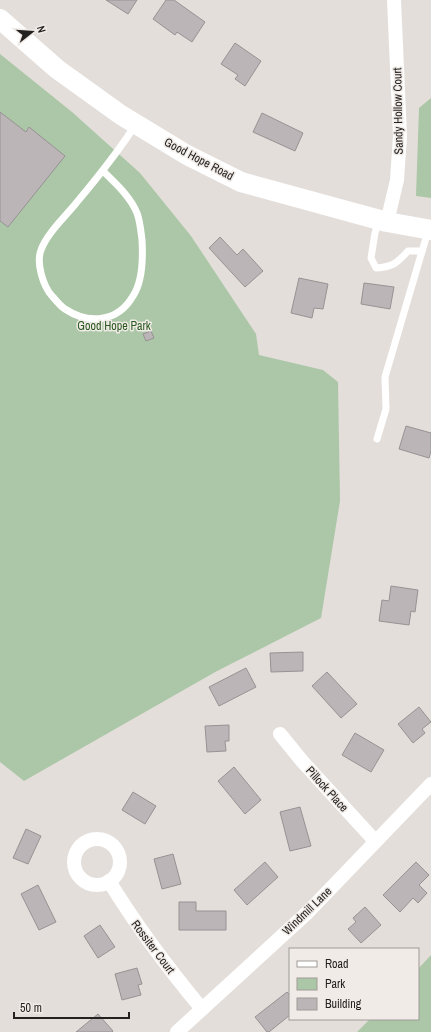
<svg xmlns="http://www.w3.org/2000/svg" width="431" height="1032" viewBox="0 0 431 1032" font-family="'Archivo Narrow',sans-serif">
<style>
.green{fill:#acc7a7}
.building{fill:#bbb5b7;stroke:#989294}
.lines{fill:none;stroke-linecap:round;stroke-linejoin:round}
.lane{stroke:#fff;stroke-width:7}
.street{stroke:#fff;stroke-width:14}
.secondary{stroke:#fff;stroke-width:20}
.labels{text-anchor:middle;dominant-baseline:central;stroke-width:3;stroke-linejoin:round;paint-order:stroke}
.street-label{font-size:12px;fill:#242220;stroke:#f0ebe7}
.park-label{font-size:12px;fill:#2a5920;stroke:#f0ebe7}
</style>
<rect width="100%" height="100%" fill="#e3deda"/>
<g class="green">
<polygon points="0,54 72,112 140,173 191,236 256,334 259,355 323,370 338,382 340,501 321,618 217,671 24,781 0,762"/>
<polygon points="431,98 431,198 416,196 419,108"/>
<polygon points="431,955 431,1032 357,1032 370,1019 418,1019 418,969"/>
</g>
<g class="building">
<polygon points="106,0 137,0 128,14"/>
<polygon points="166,0 174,0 205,22 192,42 177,32 175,35 153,19"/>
<polygon points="235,43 261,61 245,86 235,79 238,75 221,64"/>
<polygon points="0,112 26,132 29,127 65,156 8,227 0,221"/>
<polygon points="262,113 303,133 295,151 253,132"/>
<polygon points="220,237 237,255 243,249 263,271 245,287 209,248"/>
<polygon points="299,278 328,284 323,309 314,308 312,318 291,313"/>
<polygon points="364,283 394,287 390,309 361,304"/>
<polygon points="151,331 154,338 146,341 143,334"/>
<polygon points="406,426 431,433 431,451 429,458 399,449"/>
<polygon points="391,586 418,590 415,612 411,611 409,625 379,621 382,600 389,601"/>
<polygon points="303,652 303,671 271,672 270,653"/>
<polygon points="246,668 256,687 219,706 209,687"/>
<polygon points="327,672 357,704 341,718 312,686"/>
<polygon points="419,707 431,722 422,729 425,733 413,743 398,724"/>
<polygon points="229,725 229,741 225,741 226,751 207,752 205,726"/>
<polygon points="355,733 384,750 371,772 342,755"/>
<polygon points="234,767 261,800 245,814 218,781"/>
<polygon points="133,792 156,806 145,824 122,810"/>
<polygon points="300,807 311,846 290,851 280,812"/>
<polygon points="26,829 41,836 28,864 13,858"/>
<polygon points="173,854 181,884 162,889 154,859"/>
<polygon points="265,862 278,877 247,905 234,890"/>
<polygon points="416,862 429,875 419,885 427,893 418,903 413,898 400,912 383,895"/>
<polygon points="38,885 56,922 39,930 21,894"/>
<polygon points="179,902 196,902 196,911 226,911 226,930 179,930"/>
<polygon points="365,907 381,925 361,943 348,929 356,922 353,918"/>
<polygon points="100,925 115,947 98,958 84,936"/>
<polygon points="137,968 142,984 138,985 141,995 122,1000 115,974"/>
<polygon points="287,992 290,995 290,1015 269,1032 267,1032 255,1017"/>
<polygon points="98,1014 113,1031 112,1032 76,1032"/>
</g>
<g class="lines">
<g class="lane">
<path d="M 103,171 C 116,184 130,196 137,213 C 140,221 141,232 142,240 C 143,257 143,281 133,296 C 118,322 89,325 65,309 C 60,306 56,300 52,296 C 43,286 36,263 41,250 C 47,233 66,216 77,202 C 98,177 118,152 136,124"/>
<path d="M 379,221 L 375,233 L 371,258 L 376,268 C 393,267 397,263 408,251 L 422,251"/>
<polyline points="377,439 386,409 385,377 428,231"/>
</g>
<g class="street">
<polyline points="387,222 397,180 400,136 394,0"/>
<polyline points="280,734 302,761 375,841"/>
<circle cx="97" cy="862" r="23"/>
<path d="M 109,881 C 137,927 168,968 202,1009"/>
<polyline points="177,1032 308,912 431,784"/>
</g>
<polyline class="secondary" points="0,19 57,69 121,115 187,155 241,182 387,222 431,230"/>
</g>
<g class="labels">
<g class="street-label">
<text transform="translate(398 111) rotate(-91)">Sandy Hollow Court</text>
<text transform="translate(199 159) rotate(28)">Good Hope Road</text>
<text transform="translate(327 789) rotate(48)">Pillock Place</text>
<text transform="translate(307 911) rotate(-44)">Windmill Lane</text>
<text transform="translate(153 947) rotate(53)">Rossiter Court</text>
</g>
<g class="park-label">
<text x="114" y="326">Good Hope Park</text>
</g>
</g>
<rect x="289" y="948" width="130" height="72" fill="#f0ebe7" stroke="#9e9b97"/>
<rect x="297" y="961" width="20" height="6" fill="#ffffff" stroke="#9e9b97"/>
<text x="325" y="968" font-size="12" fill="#242220">Road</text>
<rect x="297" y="978" width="20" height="12" fill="#acc7a7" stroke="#9e9b97"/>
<text x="325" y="988" font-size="12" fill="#242220">Park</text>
<rect x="297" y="998" width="20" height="12" fill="#bbb5b7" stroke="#9e9b97"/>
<text x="325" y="1008" font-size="12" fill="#242220">Building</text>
<g transform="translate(32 32) rotate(73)" stroke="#f0ebe7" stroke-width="3" paint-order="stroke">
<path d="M0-3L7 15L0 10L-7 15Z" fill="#242220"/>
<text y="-6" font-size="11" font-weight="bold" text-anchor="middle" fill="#242220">N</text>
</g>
<path d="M14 1012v6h115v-6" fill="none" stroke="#242220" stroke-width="2"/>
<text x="20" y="1012" font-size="12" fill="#242220" stroke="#f0ebe7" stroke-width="3" paint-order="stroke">50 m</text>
</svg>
